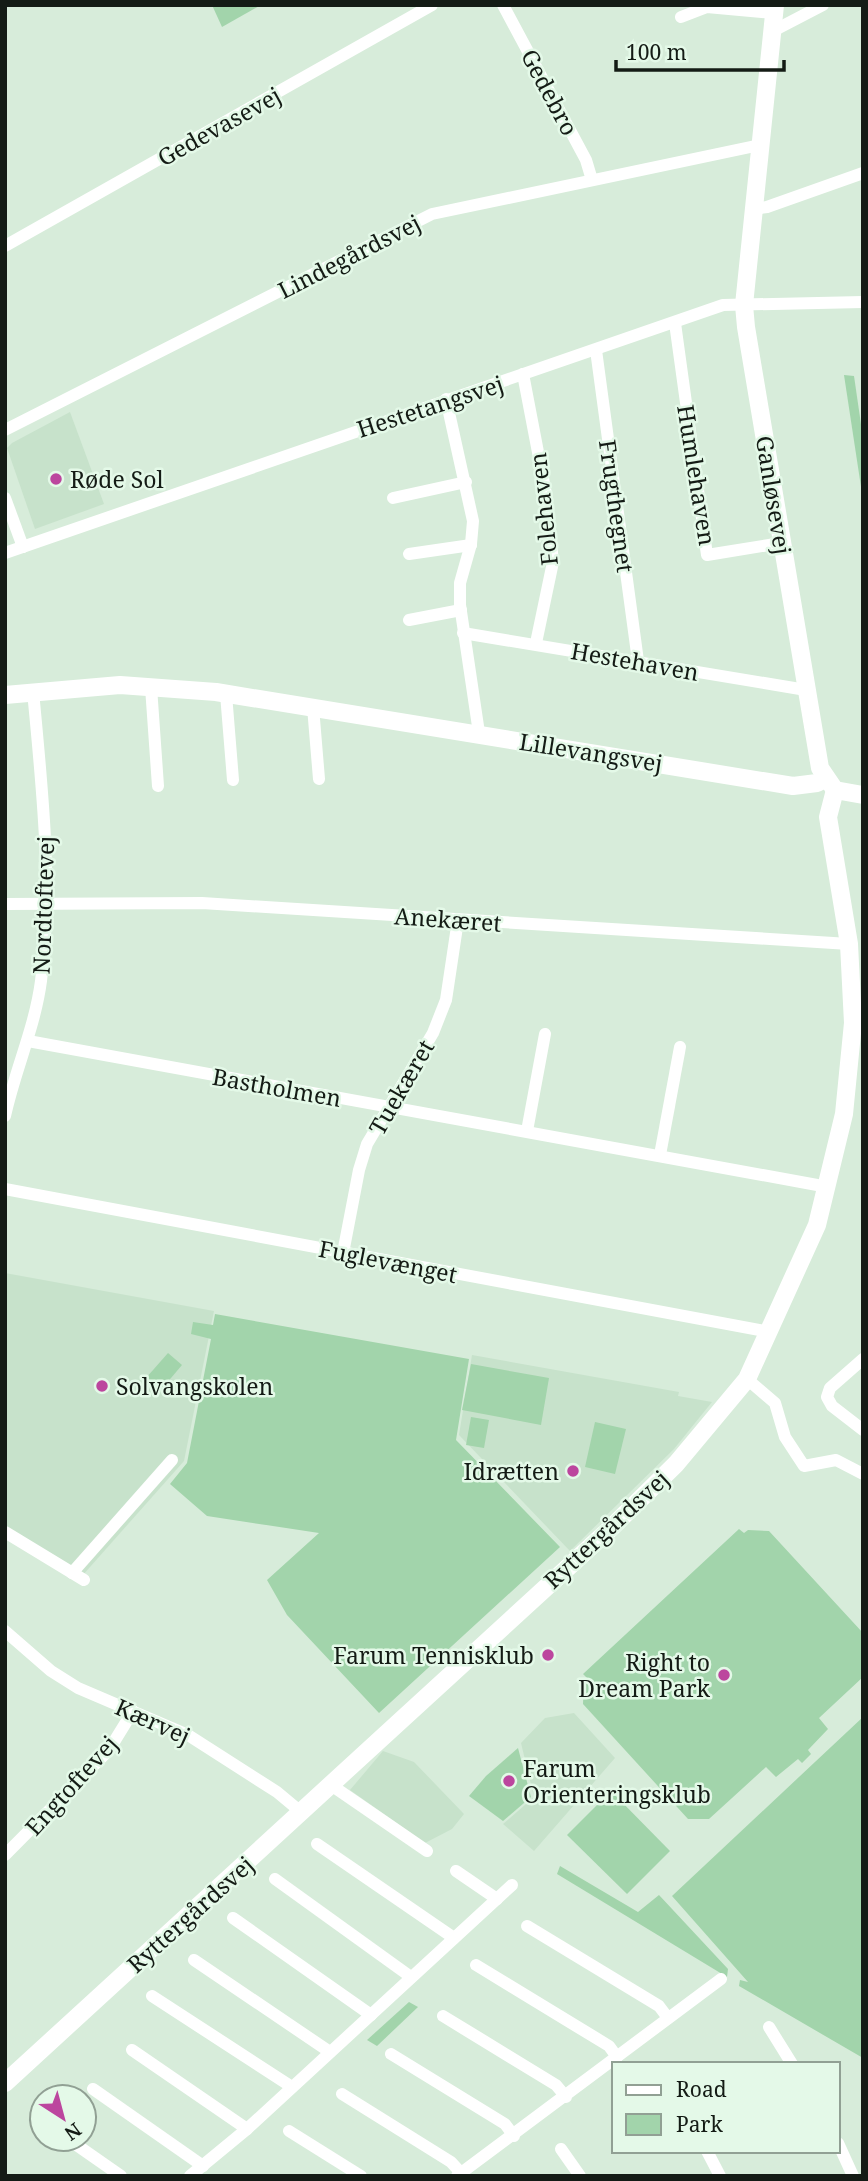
<svg xmlns="http://www.w3.org/2000/svg" width="868" height="2181" viewBox="0 0 868 2181" font-family="'Noto Serif',serif">
<style>
.built{fill:#c7e2cb}
.green{fill:#a2d4ab}
.lines{fill:none;stroke-linecap:round;stroke-linejoin:round}
.street{stroke:#fff;stroke-width:12}
.secondary{stroke:#fff;stroke-width:18}
.poi-dot{fill:#bc469e;stroke:#e4f9e8;stroke-width:2.5}
.labels{text-anchor:middle;dominant-baseline:central;stroke-width:5;stroke-linejoin:round;paint-order:stroke}
.street-label{font-size:23px;fill:#141b15;stroke:#e4f9e8}
.poi-label{font-size:23px;fill:#141b15;stroke:#e4f9e8;text-anchor:start}
</style>
<rect width="100%" height="100%" fill="#d7ecda"/>
<g class="built">
<polygon points="70,412 104,504 35,529 7,448 12,443"/>
<polygon points="5,1273 214,1311 184,1461 82,1576 5,1528"/>
<polygon points="472,1355 679,1392 678,1396 712,1402 674,1449 570,1551 459,1435"/>
<polygon points="574,1713 615,1758 534,1851 503,1824 534,1797 521,1743 545,1718"/>
<polygon points="383,1751 414,1762 464,1814 452,1829 425,1843 350,1790"/>
</g>
<g class="green">
<polygon points="212,5 261,5 222,27"/>
<polygon points="844,375 854,376 863,438 863,500"/>
<polygon points="215,1314 469,1359 456,1440 560,1547 379,1713 287,1615 267,1580 319,1533 207,1516 170,1484 187,1463 211,1339 191,1334 193,1322 213,1325"/>
<polygon points="168,1353 182,1365 160,1391 146,1378"/>
<polygon points="471,1364 549,1378 541,1425 462,1410"/>
<polygon points="471,1417 489,1420 484,1448 466,1445"/>
<polygon points="595,1422 626,1429 615,1474 585,1467"/>
<polygon points="739,1529 744,1533 748,1530 769,1531 863,1633 863,1677 819,1718 828,1729 808,1750 811,1754 802,1763 798,1759 776,1777 766,1767 709,1819 688,1819 583,1704 584,1681 587,1678 583,1674"/>
<polygon points="863,1717 863,2058 739,1986 740,1980 748,1982 672,1896"/>
<polygon points="518,1748 531,1797 503,1821 469,1796 486,1776"/>
<polygon points="611,1791 670,1851 627,1894 567,1835"/>
<polygon points="560,1866 638,1912 659,1895 728,1969 727,1977 557,1874"/>
<polygon points="409,2002 418,2007 377,2046 367,2040"/>
</g>
<g class="lines">
<g class="street">
<polyline points="503,5 586,160 592,180"/>
<polyline points="681,17 707,7 774,13"/>
<polyline points="773,31 823,5"/>
<polyline points="754,209 767,207 863,173"/>
<polyline points="5,246 432,5"/>
<polyline points="675,323 707,555 781,543"/>
<polyline points="596,350 638,661"/>
<polyline points="523,374 546,494 553,562 536,643"/>
<polyline points="446,399 473,521 471,544 460,583 460,605 479,733"/>
<polyline points="5,430 432,214 760,145"/>
<polyline points="5,498 23,547"/>
<polyline points="393,498 466,482"/>
<polyline points="5,553 723,305 863,302"/>
<polyline points="409,554 471,545"/>
<polyline points="409,620 461,610"/>
<polyline points="463,633 806,690"/>
<polyline points="151,687 158,786"/>
<polyline points="226,694 233,780"/>
<polyline points="313,707 319,779"/>
<polyline points="5,904 202,903 849,944"/>
<polyline points="28,1041 828,1187"/>
<path d="M 5,1116 C 15,1070 35,1027 41,981 C 53,883 42,788 33,691"/>
<polyline points="527,1131 545,1034"/>
<polyline points="660,1155 680,1047"/>
<polyline points="5,1189 770,1332"/>
<polyline points="343,1253 359,1170 367,1144 433,1033 446,1000 458,920"/>
<polyline points="863,1359 830,1388 827,1397 832,1406 863,1430"/>
<polyline points="747,1379 775,1403 785,1437 804,1466 836,1460 863,1474"/>
<polyline points="5,1532 84,1580"/>
<polyline points="72,1573 172,1460"/>
<polyline points="5,1631 51,1671 78,1688 188,1735 277,1792 301,1812"/>
<polyline points="331,1785 427,1851"/>
<polyline points="317,1844 454,1938"/>
<polyline points="5,1855 109,1750 133,1711"/>
<polyline points="456,1871 497,1899"/>
<polyline points="275,1879 411,1977"/>
<polyline points="233,1918 371,2015"/>
<polyline points="527,1926 659,2006 668,2018"/>
<polyline points="194,1960 330,2052"/>
<polyline points="476,1965 609,2046 617,2057"/>
<polyline points="152,1996 292,2087"/>
<polyline points="443,2016 556,2085 566,2097"/>
<polyline points="769,2027 792,2064"/>
<polyline points="132,2050 247,2129"/>
<polyline points="391,2054 505,2124 514,2136"/>
<polyline points="93,2089 203,2166"/>
<polyline points="342,2094 451,2162 461,2173"/>
<polyline points="289,2131 361,2176"/>
<polyline points="68,2139 121,2176"/>
<polyline points="838,2143 853,2176"/>
<polyline points="561,2149 580,2176"/>
<polyline points="707,2151 720,2176"/>
<polyline points="190,2176 247,2129 512,1885"/>
<polyline points="457,2176 721,1979"/>
</g>
<g class="secondary">
<polyline points="775,5 744,305 746,327 820,768 835,790 863,795"/>
<polyline points="5,695 120,685 216,692 793,786 817,783 825,779"/>
<polyline points="5,2083 612,1527 676,1464 747,1379 817,1225 844,1114 853,1023 849,944 828,817 835,790"/>
</g>
</g>
<g class="poi-dot">
<circle cx="56" cy="479" r="7"/>
<circle cx="102" cy="1386" r="7"/>
<circle cx="573" cy="1471" r="7"/>
<circle cx="548" cy="1655" r="7"/>
<circle cx="724" cy="1675" r="7"/>
<circle cx="509" cy="1781" r="7"/>
</g>
<g class="labels">
<g class="street-label">
<text transform="translate(550 92) rotate(62)">Gedebro</text>
<text transform="translate(219 126) rotate(-29)">Gedevasevej</text>
<text transform="translate(349 256) rotate(-27)">Lindegårdsvej</text>
<text transform="translate(430 406) rotate(-18)">Hestetangsvej</text>
<text transform="translate(697 475) rotate(81)">Humlehaven</text>
<text transform="translate(774 495) rotate(81)">Ganløsevej</text>
<text transform="translate(617 506) rotate(82)">Frugthegnet</text>
<text transform="translate(543 509) rotate(-96)">Folehaven</text>
<text transform="translate(635 661) rotate(10)">Hestehaven</text>
<text transform="translate(591 752) rotate(9)">Lillevangsvej</text>
<text transform="translate(43 905) rotate(-88)">Nordtoftevej</text>
<text transform="translate(448 919) rotate(4)">Anekæret</text>
<text transform="translate(277 1087) rotate(10)">Bastholmen</text>
<text transform="translate(401 1087) rotate(-60)">Tuekæret</text>
<text transform="translate(388 1261) rotate(11)">Fuglevænget</text>
<text transform="translate(606 1529) rotate(-43)">Ryttergårdsvej</text>
<text transform="translate(153 1721) rotate(24)">Kærvej</text>
<text transform="translate(71 1785) rotate(-48)">Engtoftevej</text>
<text transform="translate(190 1914) rotate(-42)">Ryttergårdsvej</text>
</g>
<g class="poi-label">
<text x="70" y="479">Røde Sol</text>
<text x="116" y="1386">Solvangskolen</text>
<text x="559" y="1471" text-anchor="end">Idrætten</text>
<text x="534" y="1655" text-anchor="end">Farum Tennisklub</text>
<text x="710" y="1662" text-anchor="end">Right to<tspan x="710" dy="26">Dream Park</tspan></text>
<text x="523" y="1768">Farum<tspan x="523" dy="26">Orienteringsklub</tspan></text>
</g>
</g>
<rect width="868" height="2181" fill="none" stroke="#141b15" stroke-width="14"/>
<rect x="612" y="2062" width="228" height="91" fill="#e4f9e8" stroke="#91a094" stroke-width="2"/>
<rect x="626" y="2085" width="35" height="10" fill="#ffffff" stroke="#91a094" stroke-width="2"/>
<text x="676" y="2097" font-size="21" fill="#141b15">Road</text>
<rect x="626" y="2114" width="35" height="21" fill="#a2d4ab" stroke="#91a094" stroke-width="2"/>
<text x="676" y="2132" font-size="21" fill="#141b15">Park</text>
<g transform="translate(63 2118) rotate(144)"><circle r="33" fill="#e4f9e8" stroke="#91a094" stroke-width="2"/>
<path d="M0-5L12 26L0 18L-12 26Z" fill="#bc469e"/>
<text y="-10" font-size="19" font-weight="bold" text-anchor="middle" fill="#141b15">N</text>
</g>
<path d="M616 60v10h168v-10" fill="none" stroke="#141b15" stroke-width="3.5"/>
<text x="626" y="60" font-size="21" fill="#141b15" stroke="#e4f9e8" stroke-width="5" paint-order="stroke">100 m</text>
</svg>
